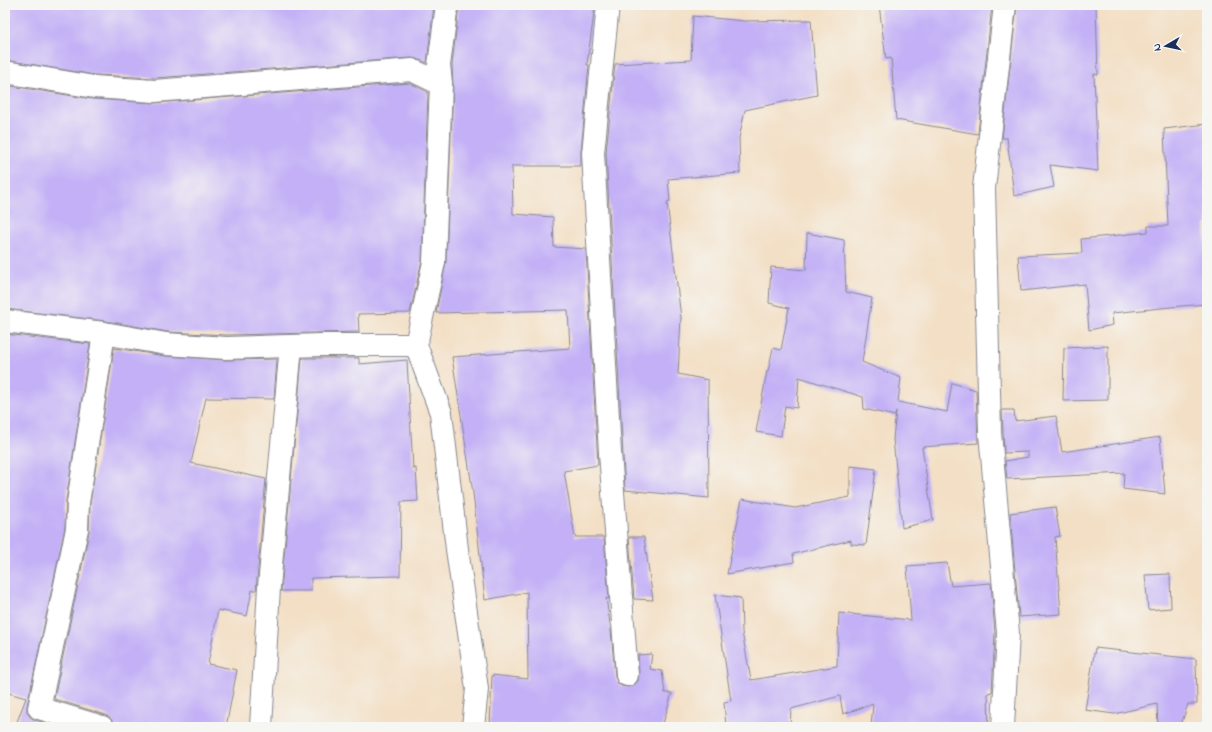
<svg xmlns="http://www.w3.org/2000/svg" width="1212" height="732" viewBox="0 0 1212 732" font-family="'Indie Flower',sans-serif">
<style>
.building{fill:#c3b0f6}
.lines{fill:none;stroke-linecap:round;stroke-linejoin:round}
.street-casing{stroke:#878792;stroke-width:24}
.street{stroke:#fff;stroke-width:22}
</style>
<rect width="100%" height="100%" fill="#f6f6f2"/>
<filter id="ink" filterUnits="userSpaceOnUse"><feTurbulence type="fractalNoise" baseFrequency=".025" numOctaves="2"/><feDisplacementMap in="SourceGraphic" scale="8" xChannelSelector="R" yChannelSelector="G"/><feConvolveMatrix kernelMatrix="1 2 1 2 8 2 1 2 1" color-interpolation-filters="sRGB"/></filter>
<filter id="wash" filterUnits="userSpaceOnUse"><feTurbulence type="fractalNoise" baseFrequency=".012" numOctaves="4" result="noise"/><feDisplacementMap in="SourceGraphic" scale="16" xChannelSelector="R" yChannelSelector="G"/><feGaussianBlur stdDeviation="0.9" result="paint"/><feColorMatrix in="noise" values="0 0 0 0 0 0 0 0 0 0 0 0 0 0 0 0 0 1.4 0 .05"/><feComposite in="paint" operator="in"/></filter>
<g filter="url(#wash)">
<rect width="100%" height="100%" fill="#f3dfc5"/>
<g id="blocks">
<g class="building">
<polygon points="5,5 434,5 427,63 417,59 411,58 155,78 95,75 5,60"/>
<polygon points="459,5 595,5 587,65 589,65 581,152 581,166 512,166 513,214 553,217 554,247 586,249 598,465 564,471 575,537 604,537 609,599 606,598 611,630 615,676 617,682 621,686 628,687 634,685 638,681 639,674 638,655 652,654 650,669 662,671 665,693 672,693 662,727 490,727 492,675 528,679 527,592 485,600 473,493 452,357 570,348 568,310 436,313 446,262 453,84 452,65"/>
<polygon points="879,5 992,5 978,134 896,120 891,58 886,59"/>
<polygon points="1017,5 1096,5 1098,75 1094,74 1098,171 1050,165 1054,187 1014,196 1007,138 1002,138"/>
<polygon points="693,16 744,21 811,20 817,95 745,110 739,138 740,173 668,179 670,201 667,202 681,318 678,374 708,380 709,498 625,490 606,153 615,64 691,60"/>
<polygon points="410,83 428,92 422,260 410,313 358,314 359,332 226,335 168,332 106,321 5,309 5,85 92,99 154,103"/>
<polygon points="1207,124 1207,224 1205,224 1207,304 1181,306 1112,313 1113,325 1089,330 1085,284 1021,291 1018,256 1082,253 1081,239 1148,232 1148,226 1168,226 1164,129"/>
<polygon points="807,233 844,240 846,292 872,298 862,362 901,378 898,402 947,412 952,383 976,390 978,443 922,447 933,520 902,528 893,439 896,411 895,416 864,409 863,397 799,377 797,408 785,406 781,436 756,432 767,371 768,371 773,348 781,350 789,308 769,303 771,267 806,270"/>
<polygon points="5,334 90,344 66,501 65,527 27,706 27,712 30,717 35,720 59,727 15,727 26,698 5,692"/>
<polygon points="1108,346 1108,400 1063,401 1064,348"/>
<polygon points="114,348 165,356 225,360 277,359 274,399 206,398 191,463 266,479 256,590 252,590 247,616 218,610 208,664 237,670 226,727 114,727 111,719 106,715 54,699 89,532 90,504"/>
<polygon points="302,358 359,358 359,364 407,360 413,469 416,468 418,501 401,502 400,576 311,578 311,591 281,591"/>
<polygon points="1002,410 1014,410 1015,421 1056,416 1062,452 1160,437 1165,494 1123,489 1124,473 1007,479 1005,461 1028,457 1028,452 1004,453"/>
<polygon points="850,466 876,469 866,545 851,544 851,540 793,554 794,562 727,574 742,499 795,508 850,497"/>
<polygon points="1055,507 1060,536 1055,537 1061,614 1019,617 1010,513"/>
<polygon points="629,537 644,537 653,600 634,599"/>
<polygon points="947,563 951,586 991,583 995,633 992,692 988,693 989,727 871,727 873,704 843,714 840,696 791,709 790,727 726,727 724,702 731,701 715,595 741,598 742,632 751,680 837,666 839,613 911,620 907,566"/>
<polygon points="1170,574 1171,608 1148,610 1145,575"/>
<polygon points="1095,648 1196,659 1197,704 1188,704 1181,725 1158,726 1157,704 1114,714 1085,710"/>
</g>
</g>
</g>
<g filter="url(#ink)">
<use href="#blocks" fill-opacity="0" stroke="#878792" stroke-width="1"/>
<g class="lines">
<g class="street-casing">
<g id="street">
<polyline points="447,5 439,65 441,84 434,262 416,345 441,413 457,549 477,689 473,727"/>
<polyline points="608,5 593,153 610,453 627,675"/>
<polyline points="5,72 94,87 155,91 412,70 441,84"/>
<polyline points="5,321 104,333 166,344 226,348 321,345 416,345"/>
<polyline points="102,727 39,708 77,529 78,503 104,333"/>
<polyline points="261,727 269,587 291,346"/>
<polyline points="1003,727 1008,633 990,433 984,188 1005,5"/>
</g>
</g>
<use href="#street" class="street"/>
</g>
</g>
<rect width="1212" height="732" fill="none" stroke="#f6f6f2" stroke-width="20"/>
<g transform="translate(1166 46) rotate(261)" stroke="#f6f6f2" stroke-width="3" paint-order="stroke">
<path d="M0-3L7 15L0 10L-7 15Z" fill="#1b2f5e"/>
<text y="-6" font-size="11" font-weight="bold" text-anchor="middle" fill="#1b2f5e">N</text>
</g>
</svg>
